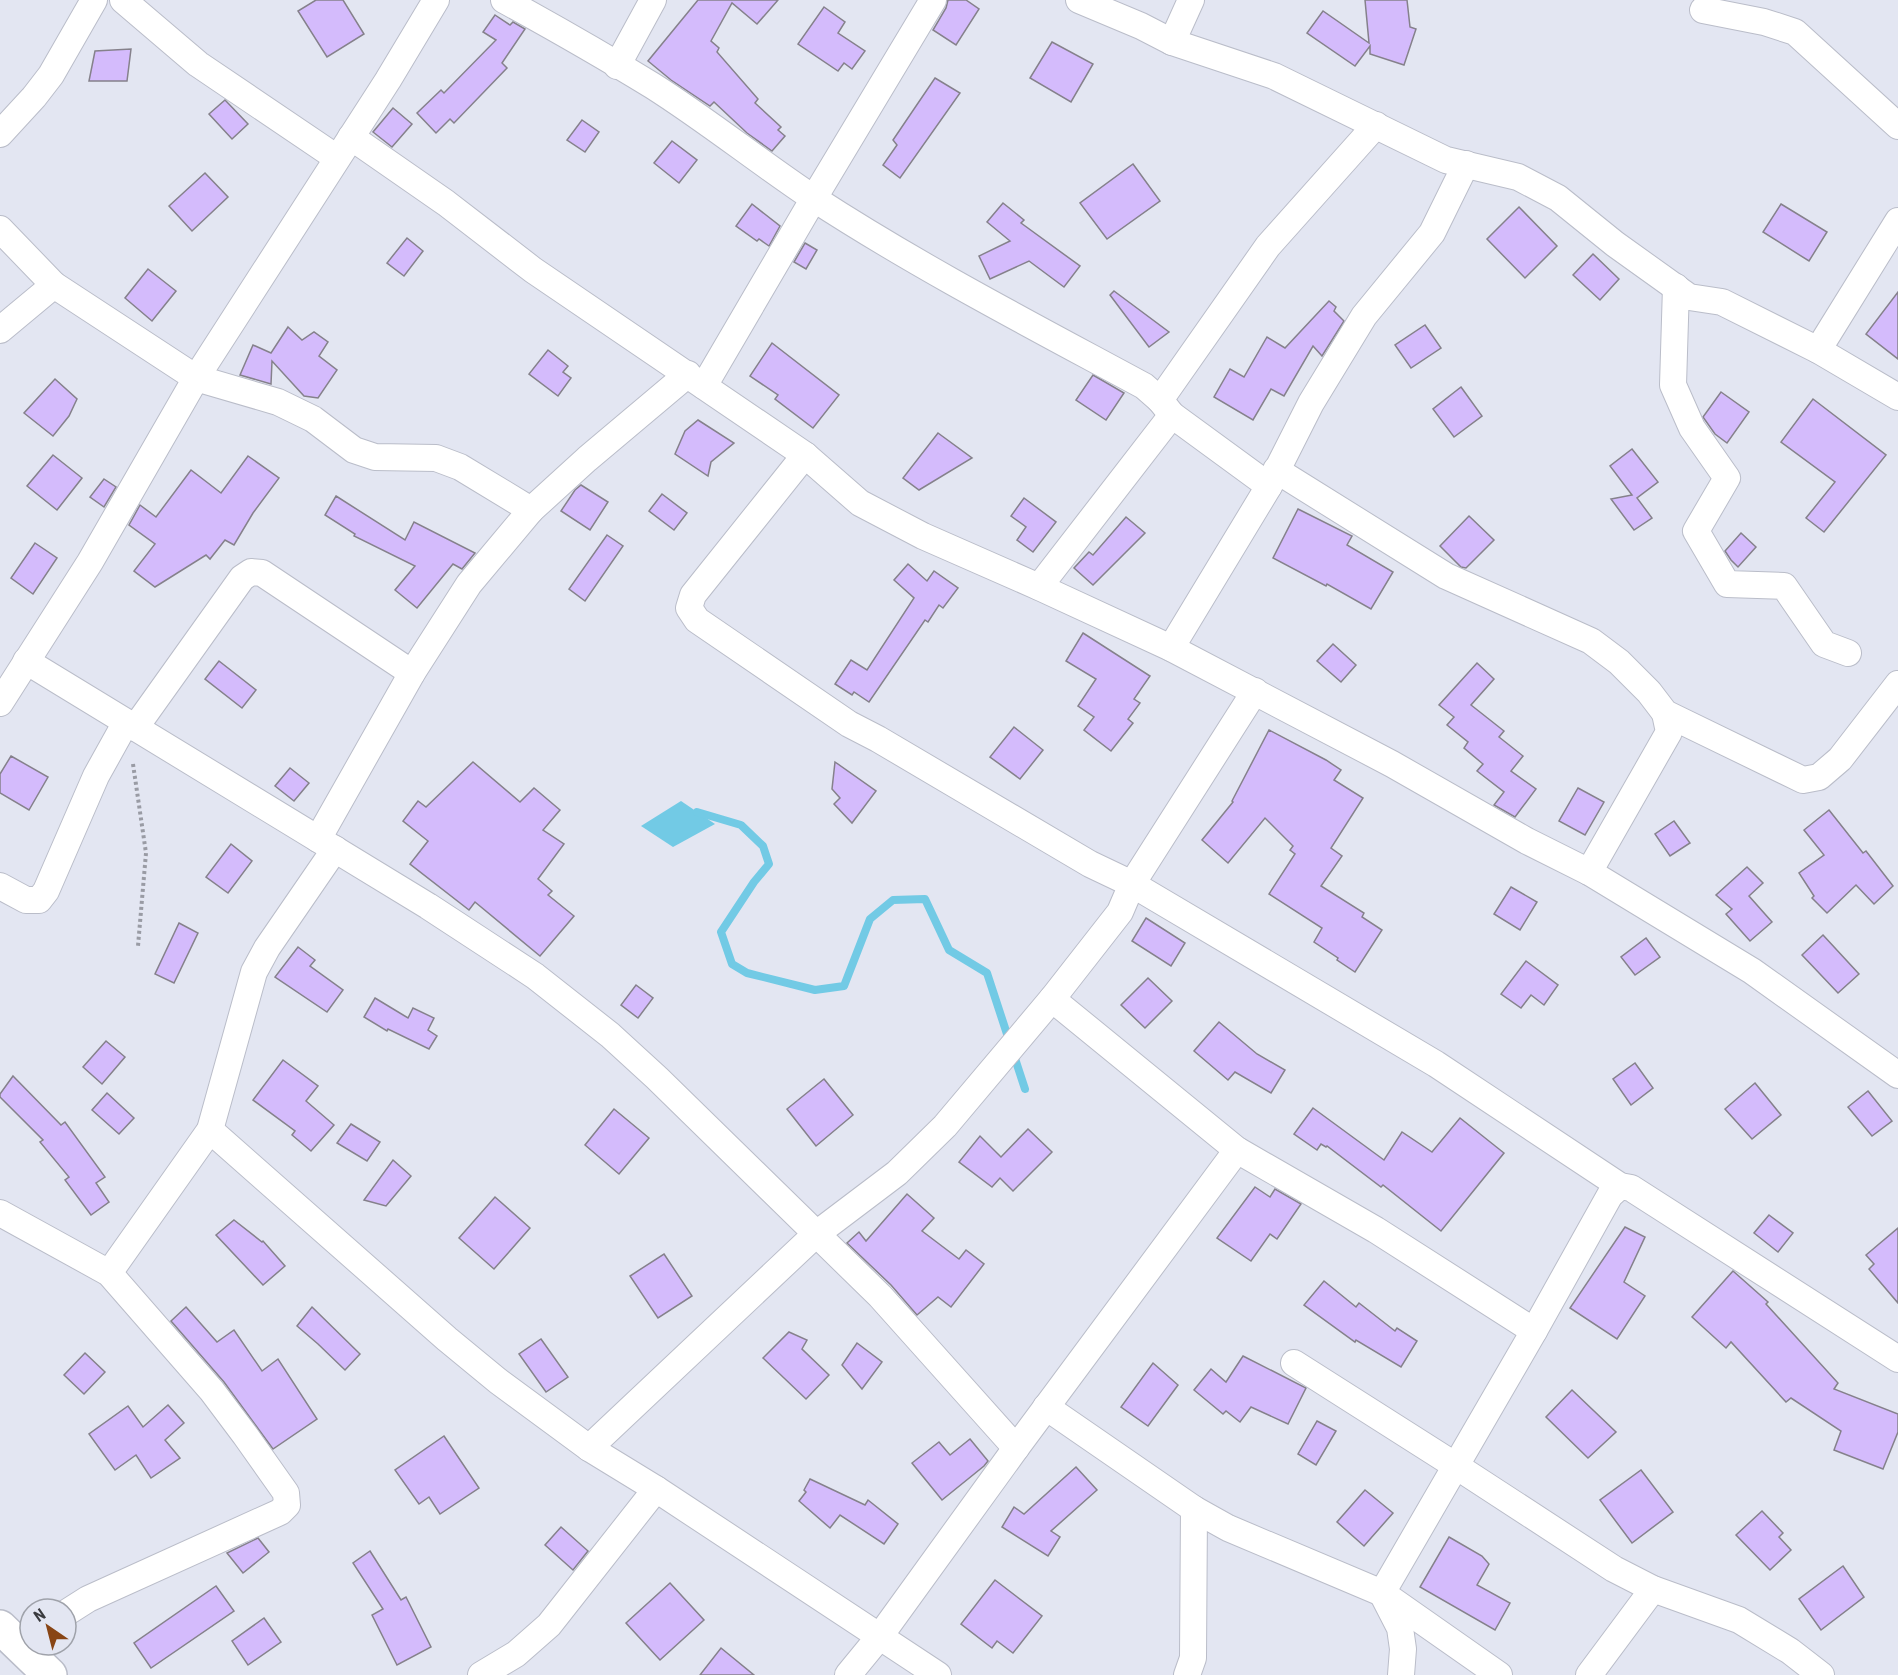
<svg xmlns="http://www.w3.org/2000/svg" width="1898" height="1675" viewBox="0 0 1898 1675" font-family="'Roboto Condensed',sans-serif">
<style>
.water{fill:#72cae5}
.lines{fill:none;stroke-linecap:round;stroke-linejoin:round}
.stream{stroke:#72cae5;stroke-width:8}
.building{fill:#d4bbfc;stroke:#85818b;stroke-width:1.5}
.minor-casing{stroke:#babdc9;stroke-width:28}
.major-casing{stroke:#babdc9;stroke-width:36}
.path{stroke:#999ba4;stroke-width:4;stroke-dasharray:3 3;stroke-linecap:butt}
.minor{stroke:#fff;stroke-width:26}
.major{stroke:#fff;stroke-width:33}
</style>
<rect width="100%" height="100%" fill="#e3e6f2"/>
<polygon class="water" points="681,801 715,824 673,847 641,826"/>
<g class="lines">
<polyline class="stream" points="697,812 741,825 763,846 769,864 754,882 721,932 732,964 747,973 815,990 844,986 870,919 893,900 925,899 949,950 987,973 1025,1089"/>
</g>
<g class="building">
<polygon points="316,0 343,0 364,34 327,57 298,11"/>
<polygon points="698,0 778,0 757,24 732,3 711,41 719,48 717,52 758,99 755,103 781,127 778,130 785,136 772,151 747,133 714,102 710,106 671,80 648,61"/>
<polygon points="948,0 966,0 979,9 956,45 933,30 946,8"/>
<polygon points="1365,0 1407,0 1410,27 1416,29 1404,65 1370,54 1370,46 1355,66 1307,33 1323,11 1369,43"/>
<polygon points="824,7 845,22 838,33 865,51 852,69 844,63 838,71 798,44"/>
<polygon points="495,15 510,25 513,22 525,29 502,63 507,68 454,123 450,119 436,133 417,113 441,90 444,93 496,40 483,32"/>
<polygon points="1052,42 1093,64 1071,102 1030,78"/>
<polygon points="131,49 127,81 89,81 95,51"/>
<polygon points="935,78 960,93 900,178 883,165 897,145 893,140"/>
<polygon points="225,100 248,124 232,139 209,114"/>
<polygon points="393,108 412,124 392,147 373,132"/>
<polygon points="582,120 599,132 585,152 567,140"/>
<polygon points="672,141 697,160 679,183 654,163"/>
<polygon points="1133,164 1160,201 1107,239 1080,203"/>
<polygon points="205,173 228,197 192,231 169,206"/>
<polygon points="1003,203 1024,220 1021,223 1080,266 1064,287 1029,261 990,279 979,256 1010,241 987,222"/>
<polygon points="752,204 780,226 769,246 759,239 757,241 736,226"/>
<polygon points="1781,204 1827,232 1809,261 1763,232"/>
<polygon points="1519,207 1557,246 1525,278 1487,239"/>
<polygon points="407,238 423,251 404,276 387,263"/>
<polygon points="805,243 817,250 806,269 794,262"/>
<polygon points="1593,254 1619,279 1600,300 1573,275"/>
<polygon points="148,269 176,291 152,321 125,298"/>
<polygon points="1114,291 1169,332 1149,347 1110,295"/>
<polygon points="1898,292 1898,359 1866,334"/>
<polygon points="1329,301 1336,307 1334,311 1344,321 1322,356 1313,346 1284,396 1271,389 1253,420 1214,397 1230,369 1244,377 1267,337 1285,348"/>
<polygon points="1425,325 1441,348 1411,368 1395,345"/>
<polygon points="288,327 302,340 314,332 328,342 319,356 337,370 318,398 304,396 272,361 271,384 240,375 253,345 271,353"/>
<polygon points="772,343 839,395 813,428 775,399 778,395 750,376"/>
<polygon points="548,350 568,366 563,372 571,378 558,396 529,374"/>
<polygon points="1093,375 1124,393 1106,420 1076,400"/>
<polygon points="55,379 77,399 69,416 53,436 24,413"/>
<polygon points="1461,387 1482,416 1454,437 1433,409"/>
<polygon points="1721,392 1749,412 1727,443 1715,434 1703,417"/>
<polygon points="1813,399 1886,455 1824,532 1806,518 1835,482 1781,442"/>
<polygon points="698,420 734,443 711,462 708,476 675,454 685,431"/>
<polygon points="938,433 972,458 919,490 903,478"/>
<polygon points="1632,449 1658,482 1637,498 1652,518 1634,530 1611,499 1632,495 1610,466"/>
<polygon points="53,455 82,478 57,510 27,486"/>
<polygon points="248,456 279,478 253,513 234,545 225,540 210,559 206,555 155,587 134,571 155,544 129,525 140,505 156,517 191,470 221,493"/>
<polygon points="104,479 116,487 104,507 90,497"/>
<polygon points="581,485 608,502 590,530 561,511 575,490"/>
<polygon points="662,494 687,513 674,530 649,511"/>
<polygon points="336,496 405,540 414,522 475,553 462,569 453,564 417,608 395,590 415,566 354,536 355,534 325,515"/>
<polygon points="1024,498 1056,522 1033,552 1017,540 1026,527 1011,516"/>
<polygon points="1298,509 1352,536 1347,545 1393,572 1371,609 1327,584 1326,586 1273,558"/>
<polygon points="1469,516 1494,540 1466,568 1461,567 1440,546"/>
<polygon points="1126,517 1145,533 1093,585 1074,568 1089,552 1093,555"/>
<polygon points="1741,533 1756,547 1738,567 1731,560 1725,551"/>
<polygon points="607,535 623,546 585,601 569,589"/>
<polygon points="35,543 57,558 33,594 11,578"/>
<polygon points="908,564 927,581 934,571 958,588 943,608 939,605 928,622 925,620 869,702 854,692 852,695 835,684 851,660 867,670 914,598 894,580"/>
<polygon points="1083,633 1150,676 1134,699 1140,703 1128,719 1133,723 1111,751 1084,730 1094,717 1078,706 1096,679 1066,661"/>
<polygon points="1333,644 1356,665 1341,682 1317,661"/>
<polygon points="219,661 256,690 242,708 205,679"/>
<polygon points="1477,663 1494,679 1471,705 1504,731 1499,737 1523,756 1511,771 1536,789 1515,817 1494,805 1504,792 1477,771 1483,764 1464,748 1468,742 1447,725 1454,717 1439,705"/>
<polygon points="1014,727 1043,750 1020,779 990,757"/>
<polygon points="1269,730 1326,760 1341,770 1334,780 1363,798 1331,848 1342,856 1321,886 1364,913 1362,917 1382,930 1355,972 1337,960 1338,958 1314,942 1322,928 1269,894 1295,854 1290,850 1293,846 1265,818 1228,863 1202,840 1233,802 1232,801"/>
<polygon points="11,756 48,777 29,810 0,793 0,774"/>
<polygon points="473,762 520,802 534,788 560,810 543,830 564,844 538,879 552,891 548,895 574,916 540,956 475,902 469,910 410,864 428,841 403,821 418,801 426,807"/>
<polygon points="835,762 876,791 852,823 834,804 840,798 832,789"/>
<polygon points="290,768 309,783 294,801 275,786"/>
<polygon points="1578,788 1604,802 1585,835 1559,821"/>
<polygon points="1829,810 1863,853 1866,851 1893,886 1874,904 1856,885 1827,913 1812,898 1814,896 1799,873 1824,855 1804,830"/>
<polygon points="1674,821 1690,843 1670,856 1655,834"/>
<polygon points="231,844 252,861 228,893 206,877"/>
<polygon points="1747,867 1763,883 1749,896 1772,922 1750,941 1726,914 1732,909 1716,895"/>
<polygon points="1511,887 1537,902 1520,930 1494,914"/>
<polygon points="1146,918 1185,943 1171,966 1132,941"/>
<polygon points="179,923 198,933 174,983 155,974"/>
<polygon points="1823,935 1859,974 1838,993 1802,955"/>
<polygon points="1646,938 1660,957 1635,975 1621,957"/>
<polygon points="298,947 315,960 310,966 343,990 327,1012 275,977"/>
<polygon points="1526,961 1558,985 1544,1005 1531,995 1521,1008 1501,994"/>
<polygon points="1148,978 1172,1001 1145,1028 1121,1005"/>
<polygon points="636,985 653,998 638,1018 621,1005"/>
<polygon points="375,998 408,1018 413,1008 434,1018 428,1030 437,1036 429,1049 388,1029 387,1031 364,1017"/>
<polygon points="1219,1022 1257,1054 1285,1070 1271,1093 1235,1072 1228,1080 1194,1051"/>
<polygon points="106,1041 125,1057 102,1084 83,1067"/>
<polygon points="283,1060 318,1086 306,1101 334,1125 311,1151 292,1135 295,1131 253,1100"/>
<polygon points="1635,1063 1653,1088 1631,1105 1613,1079"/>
<polygon points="13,1076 61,1125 65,1122 105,1177 96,1183 109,1202 91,1215 65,1180 69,1177 40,1142 43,1140 0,1097 0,1094"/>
<polygon points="824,1079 853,1115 816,1146 787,1109"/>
<polygon points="1755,1083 1781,1115 1752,1139 1725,1109"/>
<polygon points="1868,1091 1892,1121 1872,1136 1848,1107"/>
<polygon points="107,1093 134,1118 119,1134 92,1110"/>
<polygon points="1313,1108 1384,1160 1402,1132 1432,1152 1460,1118 1504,1153 1441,1231 1383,1185 1381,1187 1327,1146 1326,1147 1321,1144 1317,1150 1294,1134"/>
<polygon points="614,1109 649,1138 619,1174 585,1145"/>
<polygon points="351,1124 380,1142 367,1161 337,1143"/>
<polygon points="1028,1129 1052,1152 1013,1191 1000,1178 992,1187 959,1162 980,1136 1001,1157"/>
<polygon points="393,1160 411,1176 386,1206 364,1200"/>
<polygon points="1255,1187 1270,1197 1275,1189 1301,1204 1277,1239 1270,1234 1251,1261 1217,1238"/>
<polygon points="907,1194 934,1218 922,1231 959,1259 966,1250 984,1264 951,1307 938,1297 917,1315 891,1285 847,1243 859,1232 866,1241"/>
<polygon points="495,1197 530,1228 494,1269 459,1238"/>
<polygon points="1769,1215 1793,1233 1778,1252 1754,1233"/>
<polygon points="234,1220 262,1242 263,1241 285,1266 263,1285 216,1235"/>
<polygon points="1625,1227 1645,1237 1624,1282 1645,1296 1617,1339 1570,1308"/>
<polygon points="1898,1228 1898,1303 1869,1269 1874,1264 1866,1255"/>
<polygon points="664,1254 692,1296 658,1318 630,1276"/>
<polygon points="1733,1271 1768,1302 1766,1304 1838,1383 1834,1389 1898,1414 1898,1432 1883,1469 1834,1450 1841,1431 1791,1398 1786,1402 1731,1342 1726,1348 1692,1317"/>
<polygon points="1324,1281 1356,1307 1359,1303 1395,1331 1397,1328 1417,1341 1401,1367 1356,1340 1355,1342 1304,1305"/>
<polygon points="186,1307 217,1342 234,1330 262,1371 278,1359 317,1419 273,1449 224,1382 171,1321"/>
<polygon points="312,1307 360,1354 345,1370 318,1344 297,1326"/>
<polygon points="789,1332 807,1340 802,1349 829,1375 806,1399 763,1358"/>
<polygon points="541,1339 568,1377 546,1392 519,1354"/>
<polygon points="857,1343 882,1362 862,1389 842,1365"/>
<polygon points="85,1353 105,1372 84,1394 64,1375"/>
<polygon points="1243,1356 1306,1388 1288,1424 1251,1407 1240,1422 1226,1411 1223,1414 1194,1390 1211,1369 1226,1382"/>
<polygon points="1153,1363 1178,1385 1148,1426 1121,1407"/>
<polygon points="1572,1390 1616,1432 1588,1458 1546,1417"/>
<polygon points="168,1405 184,1423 165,1440 180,1458 151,1478 136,1455 115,1470 89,1434 128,1406 143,1427"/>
<polygon points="1317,1421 1336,1431 1316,1465 1298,1454"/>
<polygon points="444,1436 479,1488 440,1514 429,1497 419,1504 395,1470"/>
<polygon points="970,1439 988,1461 984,1466 942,1500 912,1463 939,1442 950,1455"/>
<polygon points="1076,1467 1097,1490 1051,1531 1060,1537 1048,1556 1002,1527 1014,1507 1024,1514"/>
<polygon points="1641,1470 1673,1512 1632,1543 1600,1500"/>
<polygon points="810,1479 865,1505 868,1500 898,1524 884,1544 840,1515 830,1528 799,1501 806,1492 804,1490"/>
<polygon points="1365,1490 1393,1513 1364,1546 1337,1522"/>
<polygon points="1762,1511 1783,1533 1779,1537 1791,1550 1770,1570 1736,1535"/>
<polygon points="561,1527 588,1551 573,1570 545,1545"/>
<polygon points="1449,1537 1482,1556 1489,1564 1477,1585 1510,1603 1495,1630 1420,1587"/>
<polygon points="258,1538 269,1552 243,1573 227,1553"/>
<polygon points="370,1551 401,1600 406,1597 431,1647 397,1665 372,1615 383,1609 353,1563"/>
<polygon points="1843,1566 1864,1597 1821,1630 1799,1599"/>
<polygon points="995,1580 1042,1616 1013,1653 997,1641 992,1648 961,1624"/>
<polygon points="670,1583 704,1620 660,1660 626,1623"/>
<polygon points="216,1586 234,1611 151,1668 134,1643"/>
<polygon points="264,1618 281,1642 248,1665 232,1641"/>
<polygon points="721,1648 754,1675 700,1675"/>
</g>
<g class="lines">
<g class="minor-casing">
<g id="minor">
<polyline points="123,0 198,64 337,158"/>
<path d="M 504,0 C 555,28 604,56 653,86 C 708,121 759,162 813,198 C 919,267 1033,326 1144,386 L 1160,400 L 1172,415 L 1269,486"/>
<polyline points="1079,0 1141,26 1172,42 1274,76 1446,160 1518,177 1558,198 1615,244 1689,297 1722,302 1818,350 1898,397"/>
<polyline points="1703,10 1764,22 1795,32 1898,126"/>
<polyline points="1172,42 1191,0"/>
<polyline points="617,66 653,0"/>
<polyline points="0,134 34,97 51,75 94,0"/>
<polyline points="351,137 446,203 533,270 805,455 860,503 923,536 1039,587 1171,648 1392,764 1527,841 1589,872 1752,971 1898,1075"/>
<polyline points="0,229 54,285 196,378 278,402 313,419 354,450 375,457 436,458 460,467 531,510"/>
<polyline points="1676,287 1673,385 1692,428 1727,478 1696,531 1727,584 1784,586 1824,644 1848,653"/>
<polyline points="0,330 54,285"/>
<polyline points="1818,350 1898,221"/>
<polyline points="704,386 814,198 933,0"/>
<polyline points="1160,400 1268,246 1376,125"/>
<polyline points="805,455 693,595 689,608 697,620 849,724 878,739 1090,864 1132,884 1436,1064 1620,1186 1631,1188 1898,1359"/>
<polyline points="1276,470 1446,576 1591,641 1619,662 1649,692 1665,713 1803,780 1819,777 1840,759 1898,684"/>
<polyline points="1039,587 1172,415"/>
<polyline points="1171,648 1269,486 1311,403 1364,316 1432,233 1466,164"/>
<polyline points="26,661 428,906 535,976 610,1035 657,1078 880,1296 1016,1448"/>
<polyline points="0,703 90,562 196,378 388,80 436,0"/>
<polyline points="135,728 242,578 251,572 262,573 412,673"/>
<polyline points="318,839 412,673 469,584 531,510 587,459 688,374"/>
<polyline points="1589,872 1669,732 1665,713"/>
<polyline points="0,886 26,900 39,900 46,891 96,776 126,722"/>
<polyline points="1052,999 1237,1150 1376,1230 1534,1331"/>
<polyline points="210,1130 447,1339 498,1381 589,1448 656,1489 938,1675"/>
<polyline points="0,1213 109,1273 212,1391 245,1435 286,1493 287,1505 280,1512 88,1599 66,1613"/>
<polyline points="109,1273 210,1130 254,972 267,948 335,849"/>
<polyline points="1294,1363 1456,1466 1614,1569 1653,1589 1739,1620 1790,1651 1821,1675"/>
<polyline points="1046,1407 1194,1509 1228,1528 1382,1593 1499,1675"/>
<polyline points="589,1448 815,1235 897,1173 945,1126 1052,999 1120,912 1132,884 1255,691"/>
<polyline points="481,1675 516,1654 549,1625 656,1489"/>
<polyline points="848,1675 880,1636 1016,1448 1237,1150"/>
<polyline points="1187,1675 1193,1658 1194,1509"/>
<polyline points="1401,1675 1403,1649 1400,1628 1382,1593 1534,1331 1610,1195 1620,1186"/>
<polyline points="1589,1675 1653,1589"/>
</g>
</g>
<g class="major-casing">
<polyline id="major" points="0,1627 50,1675"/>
</g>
<polyline class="path" points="133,764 146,853 138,946"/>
<use href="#minor" class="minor"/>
<use href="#major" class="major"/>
</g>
<g transform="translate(48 1627) rotate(325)"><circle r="28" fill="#e3e6f2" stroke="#9fa2aa" stroke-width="1.5"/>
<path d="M0-4.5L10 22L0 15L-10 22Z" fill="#884515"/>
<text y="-9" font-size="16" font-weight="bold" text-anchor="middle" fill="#3a3b3f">N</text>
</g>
</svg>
